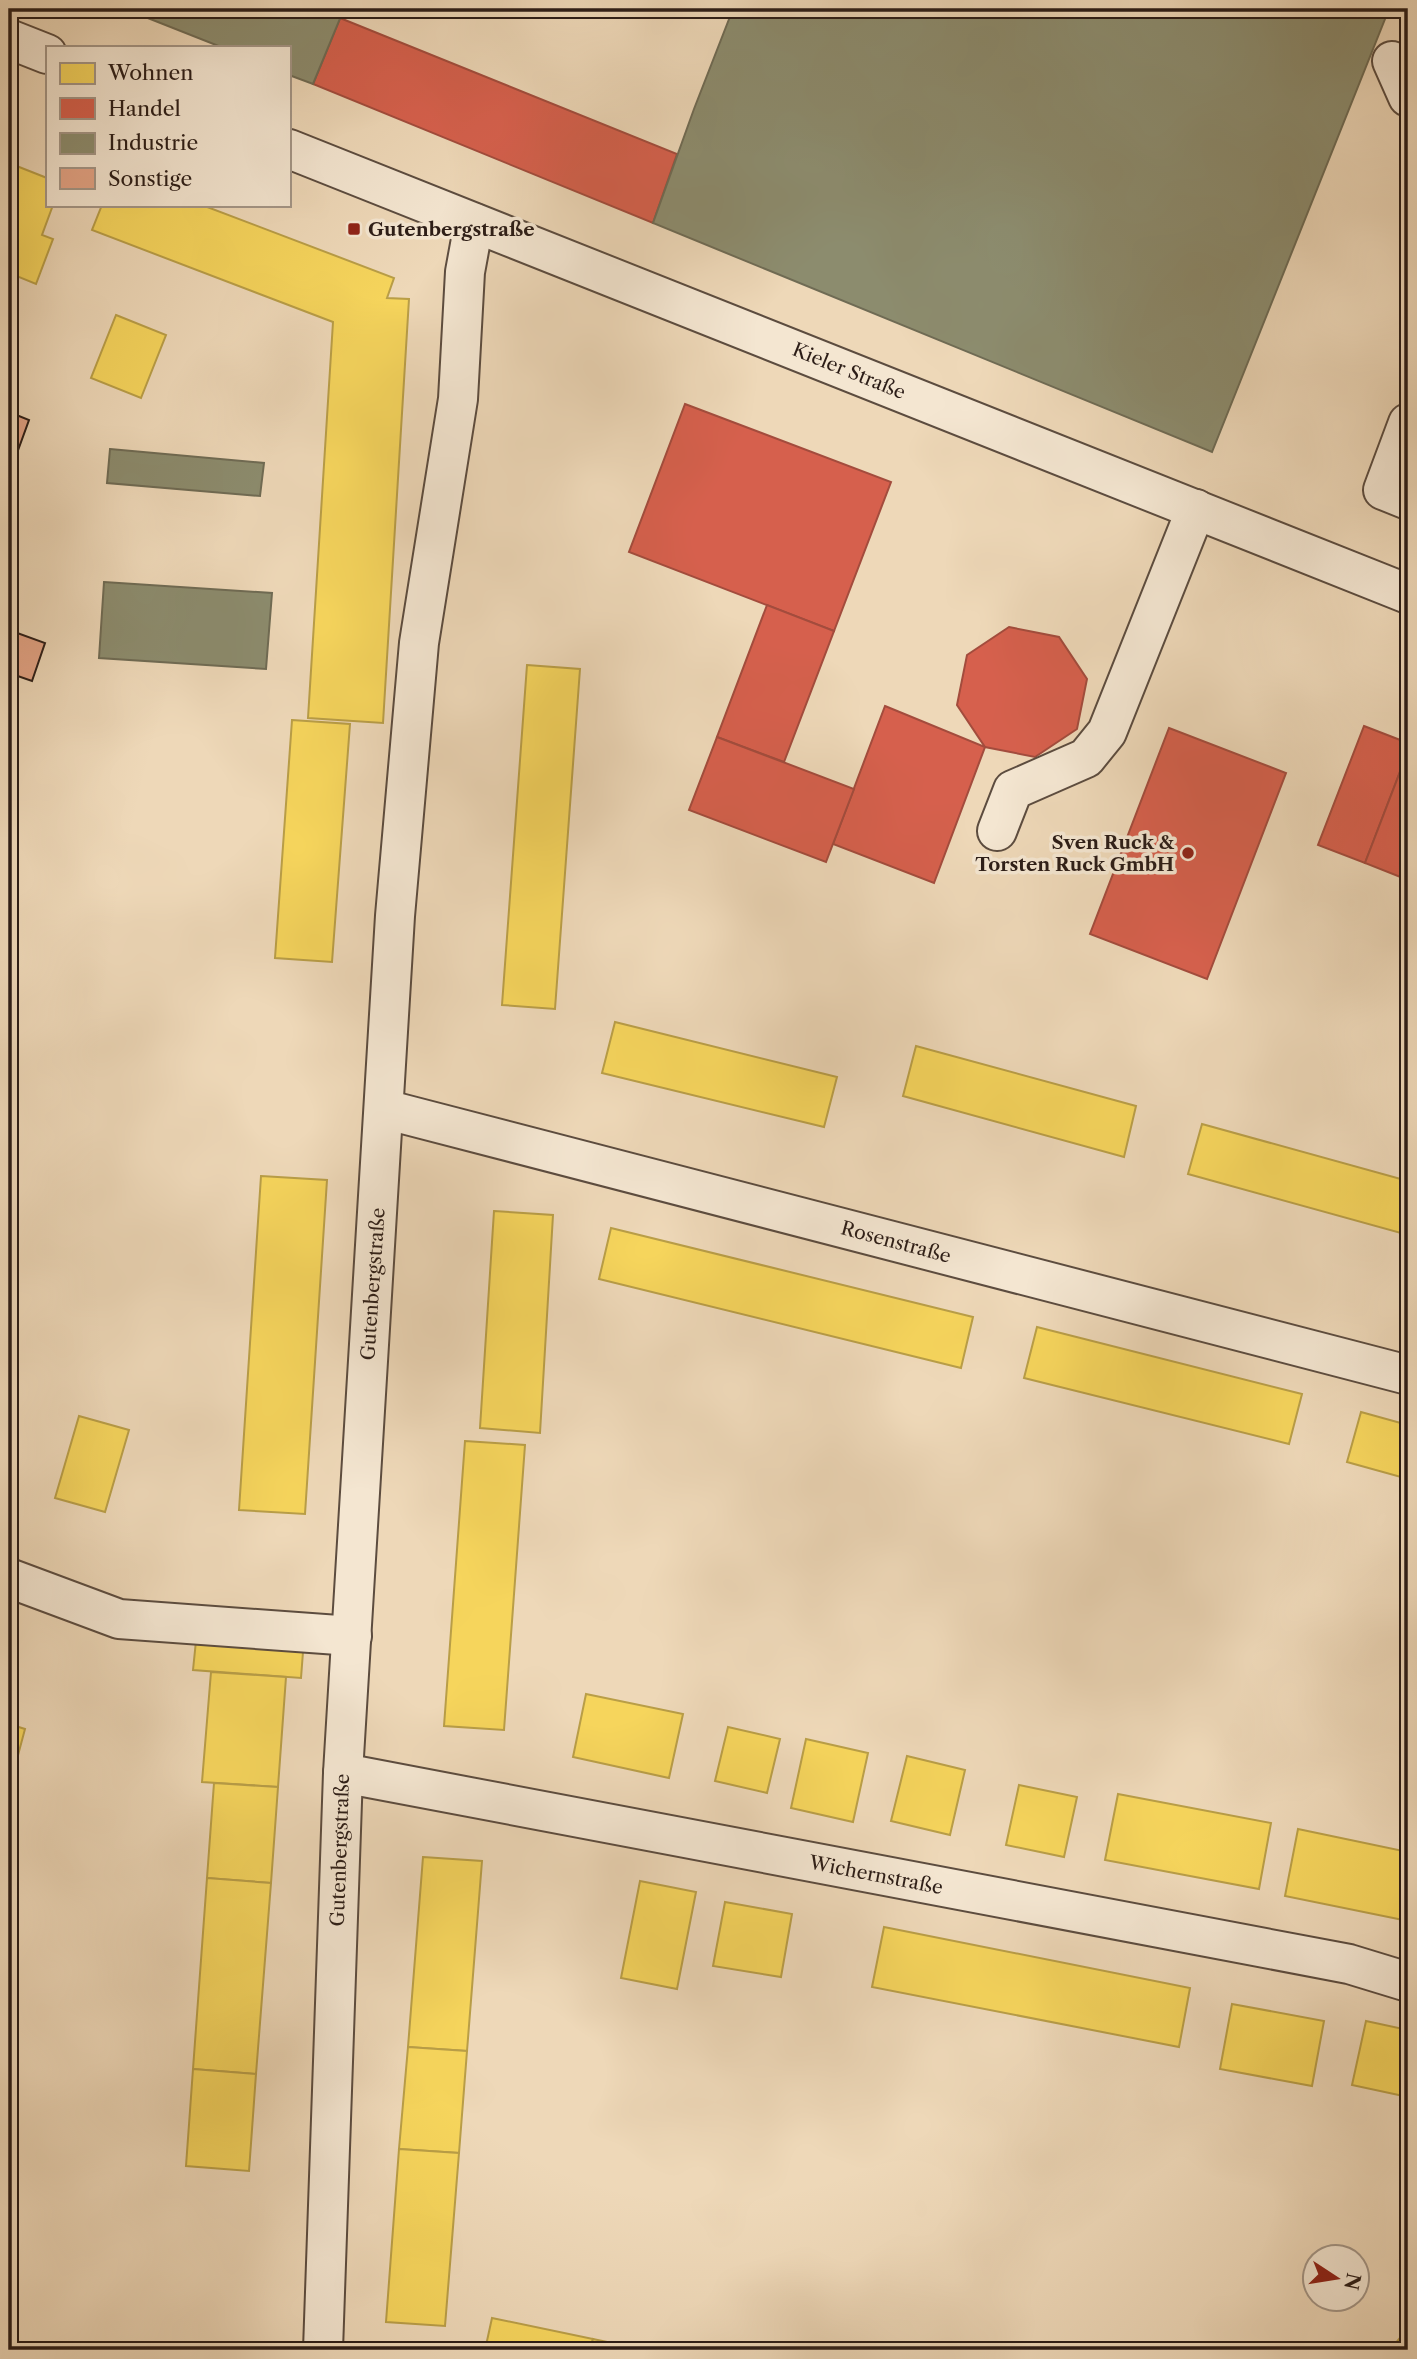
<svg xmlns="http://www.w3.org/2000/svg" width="1417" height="2359" viewBox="0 0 1417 2359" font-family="'Libre Caslon Text',serif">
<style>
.homes{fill:#f6d55c;stroke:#b99e47;stroke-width:2}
.shops{fill:#d6604d;stroke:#a34c3d;stroke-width:2}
.industry{fill:#8c8c6e;stroke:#6f6b54;stroke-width:2}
.building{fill:#e4a486;stroke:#2c1d17;stroke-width:2}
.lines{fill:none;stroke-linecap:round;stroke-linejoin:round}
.minor-casing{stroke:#5c4c3f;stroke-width:42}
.minor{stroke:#f4e6d1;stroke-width:38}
.poi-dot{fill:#8f2418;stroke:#f4e6d1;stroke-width:2.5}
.labels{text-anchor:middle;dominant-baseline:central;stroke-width:7;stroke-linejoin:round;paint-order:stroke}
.poi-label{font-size:19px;font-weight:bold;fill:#2c1d17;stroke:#f4e6d1;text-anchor:start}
.street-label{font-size:19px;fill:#2c1d17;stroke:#f4e6d1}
</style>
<rect width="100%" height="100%" fill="#eed8b8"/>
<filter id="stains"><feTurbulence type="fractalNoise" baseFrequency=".00286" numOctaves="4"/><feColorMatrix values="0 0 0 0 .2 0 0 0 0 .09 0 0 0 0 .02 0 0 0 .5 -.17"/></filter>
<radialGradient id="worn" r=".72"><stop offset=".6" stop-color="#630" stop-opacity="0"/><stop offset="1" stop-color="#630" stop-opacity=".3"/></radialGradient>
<g class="homes">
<polygon points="9,163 47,178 47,205 53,205 42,235 53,239 36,284 9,273 12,257 9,256"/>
<polygon points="102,205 202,205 394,278 387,298 409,299 383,723 308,718 333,322 92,230"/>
<polygon points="116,315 166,335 141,398 91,378"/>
<polygon points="527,665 580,669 555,1009 502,1005"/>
<polygon points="292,720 350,724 332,962 275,958"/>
<polygon points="615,1022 837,1077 824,1127 602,1073"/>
<polygon points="916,1046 1136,1106 1124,1157 903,1096"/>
<polygon points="1202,1124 1408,1181 1408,1235 1188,1174"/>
<polygon points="261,1176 327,1180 305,1514 239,1510"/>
<polygon points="494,1211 553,1215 540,1433 480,1428"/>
<polygon points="611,1228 973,1317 961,1368 599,1279"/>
<polygon points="1037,1327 1302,1394 1289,1444 1024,1378"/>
<polygon points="1361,1412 1408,1425 1408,1479 1347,1462"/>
<polygon points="79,1416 129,1430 105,1512 55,1498"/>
<polygon points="465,1441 525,1445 504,1730 444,1726"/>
<polygon points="197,1631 304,1639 301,1678 193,1670"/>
<polygon points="211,1672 286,1677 278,1787 202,1782"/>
<polygon points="586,1694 683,1714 669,1778 573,1757"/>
<polygon points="9,1724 25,1729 9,1789"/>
<polygon points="728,1727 780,1739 767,1793 715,1781"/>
<polygon points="806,1739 868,1753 853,1822 791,1808"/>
<polygon points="907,1756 965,1770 950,1835 891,1821"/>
<polygon points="214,1783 278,1787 271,1883 207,1878"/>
<polygon points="1019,1785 1077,1797 1064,1857 1006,1845"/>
<polygon points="1118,1794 1271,1823 1259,1889 1105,1860"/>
<polygon points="1298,1829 1408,1852 1408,1921 1285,1896"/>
<polygon points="423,1857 482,1861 467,2051 408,2047"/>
<polygon points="207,1878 271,1883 256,2074 193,2069"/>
<polygon points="640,1881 696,1892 677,1989 621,1978"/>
<polygon points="725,1902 792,1914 781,1977 713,1966"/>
<polygon points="884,1927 1190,1988 1179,2047 872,1987"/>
<polygon points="1232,2004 1324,2021 1312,2086 1220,2069"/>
<polygon points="1366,2021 1408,2030 1408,2097 1352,2085"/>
<polygon points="408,2047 467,2051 459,2153 399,2149"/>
<polygon points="193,2069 256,2074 249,2171 186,2166"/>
<polygon points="399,2149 459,2153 445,2326 386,2322"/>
<polygon points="492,2318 593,2339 590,2350 485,2350"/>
<polygon points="1408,2328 1408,2350 1390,2350"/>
<polygon points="593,2339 645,2350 590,2350"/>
</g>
<g class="shops">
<polygon points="340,18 677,154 653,223 313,84"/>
<polygon points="685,404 891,482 834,631 629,552"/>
<polygon points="767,605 834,631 784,762 717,737"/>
<polygon points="1009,627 1059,637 1087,679 1077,729 1035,757 985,747 957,705 967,655"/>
<polygon points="885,706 985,747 934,883 833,844"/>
<polygon points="1364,726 1408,743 1408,751 1365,863 1318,845"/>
<polygon points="1169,728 1286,773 1207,979 1090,934"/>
<polygon points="717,737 854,789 826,862 689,810"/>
<polygon points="1408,751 1408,880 1365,863"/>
</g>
<g class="industry">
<polygon points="125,9 344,9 313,84 289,75 289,47 221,47"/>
<polygon points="733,9 1389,9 1212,452 653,223 694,109"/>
<polygon points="110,449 264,463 260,496 107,483"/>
<polygon points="104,582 272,593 266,669 99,658"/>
</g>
<g class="building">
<polygon points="9,412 29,420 13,464 9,463"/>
<polygon points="9,630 45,643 32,681 9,673"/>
</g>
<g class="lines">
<g class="minor-casing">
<g id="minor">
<polyline points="9,39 47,54"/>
<polyline points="1392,61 1408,97"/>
<polyline points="289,149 1408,594"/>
<polyline points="1408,423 1383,490 1408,500"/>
<polyline points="997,831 1013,790 1086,758 1107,732 1196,509"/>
<polyline points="384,1109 1408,1375"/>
<polyline points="9,1578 119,1619 352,1636"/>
<polyline points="343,1773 1349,1964 1408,1982"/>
<polyline points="323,2350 343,1773 395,916 419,643 458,399 465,272 474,223"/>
</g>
</g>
<use href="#minor" class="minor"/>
</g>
<g class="poi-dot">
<rect x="347" y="222" width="14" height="14" rx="3.5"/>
<circle cx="1188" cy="853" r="7"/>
</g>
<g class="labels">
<g class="poi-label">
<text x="368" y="229">Gutenbergstraße</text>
<text x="1174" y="842" text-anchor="end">Sven Ruck &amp;<tspan x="1174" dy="22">Torsten Ruck GmbH</tspan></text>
</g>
<g class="street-label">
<text transform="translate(849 371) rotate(22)">Kieler Straße</text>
<text transform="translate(896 1242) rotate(15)">Rosenstraße</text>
<text transform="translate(373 1284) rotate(-86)">Gutenbergstraße</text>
<text transform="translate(340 1850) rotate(-88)">Gutenbergstraße</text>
<text transform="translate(876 1875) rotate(11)">Wichernstraße</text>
</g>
</g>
<rect width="1417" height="2359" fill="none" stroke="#eed8b8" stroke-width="35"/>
<rect x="10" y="10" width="1396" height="2338" fill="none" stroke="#2c1d17" stroke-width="3.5"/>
<rect x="18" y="18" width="1382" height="2324" fill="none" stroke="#2c1d17" stroke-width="2"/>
<rect x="46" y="46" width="245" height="161" fill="#f4e6d1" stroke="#a49687" stroke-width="2"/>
<rect x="60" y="63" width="35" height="21" fill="#f6d55c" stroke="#a49687" stroke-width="2"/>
<text x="108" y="80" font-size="21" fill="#2c1d17">Wohnen</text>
<rect x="60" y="98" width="35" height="21" fill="#d6604d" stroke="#a49687" stroke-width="2"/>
<text x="108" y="116" font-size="21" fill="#2c1d17">Handel</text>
<rect x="60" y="133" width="35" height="21" fill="#8c8c6e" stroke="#a49687" stroke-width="2"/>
<text x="108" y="150" font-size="21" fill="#2c1d17">Industrie</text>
<rect x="60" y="168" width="35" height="21" fill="#e4a486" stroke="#a49687" stroke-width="2"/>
<text x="108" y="186" font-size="21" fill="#2c1d17">Sonstige</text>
<g transform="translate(1336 2278) rotate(102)"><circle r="33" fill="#f4e6d1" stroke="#a49687" stroke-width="2"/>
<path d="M0-5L12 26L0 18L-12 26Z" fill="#8f2418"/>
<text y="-10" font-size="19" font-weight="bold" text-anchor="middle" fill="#2c1d17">N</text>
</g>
<rect width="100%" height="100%" filter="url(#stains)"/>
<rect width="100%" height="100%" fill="url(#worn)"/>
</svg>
